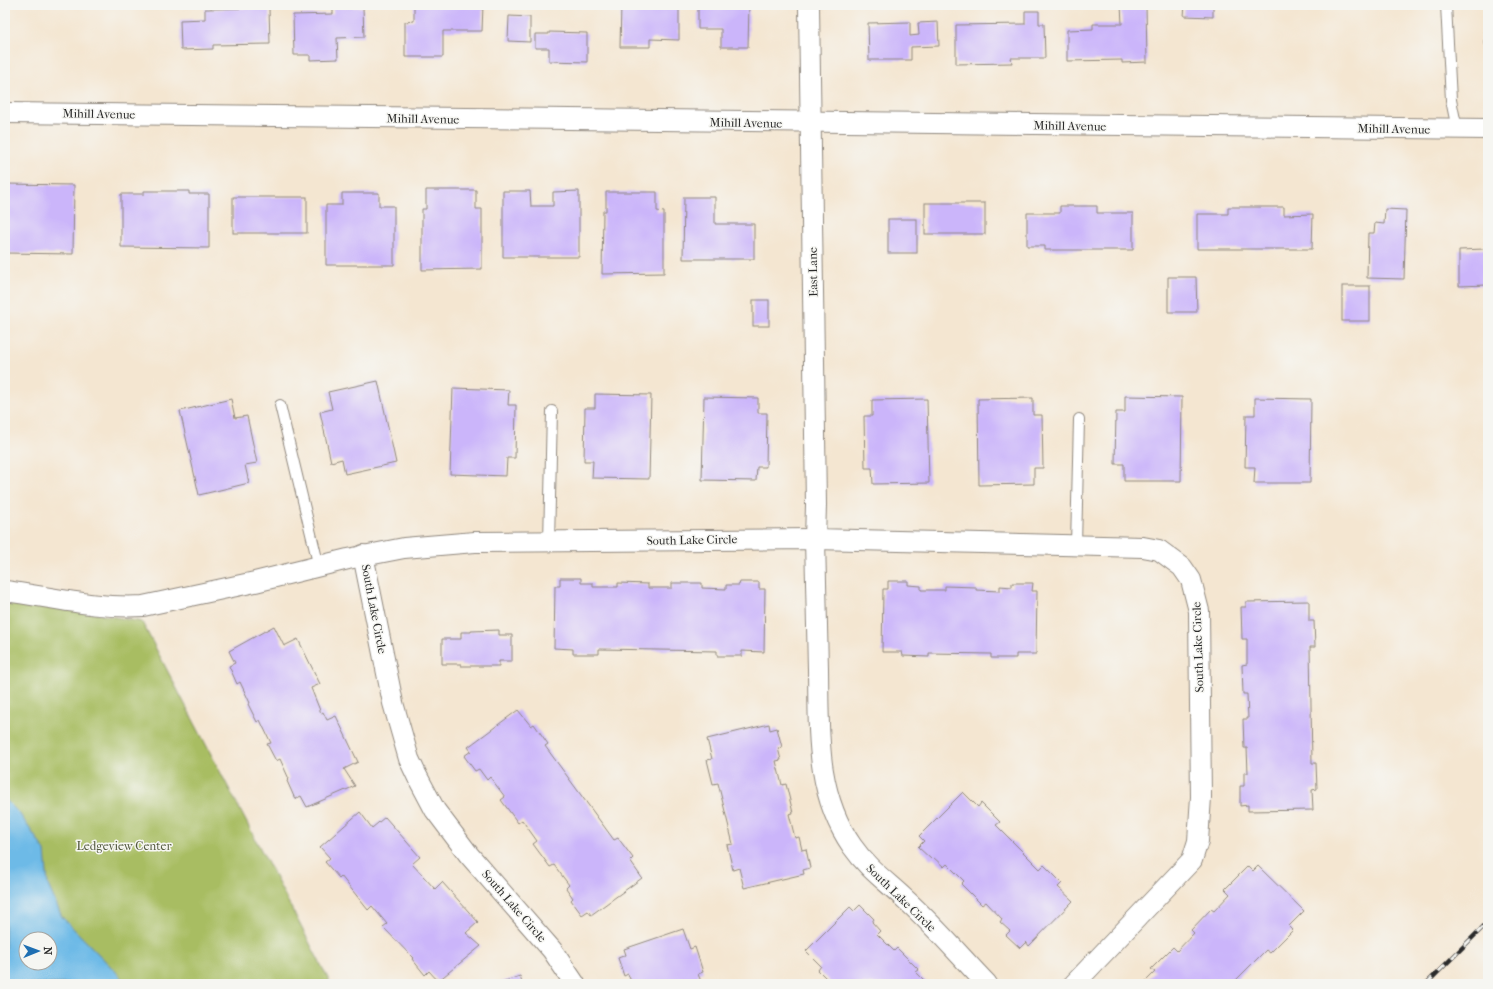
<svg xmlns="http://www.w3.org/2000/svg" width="1493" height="989" viewBox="0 0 1493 989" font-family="'IM FELL French Canon',serif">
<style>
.green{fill:#a8bd62;stroke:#6a7446;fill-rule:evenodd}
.water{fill:#6dbae7;stroke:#4c7289;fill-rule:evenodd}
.building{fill:#cbb5fa}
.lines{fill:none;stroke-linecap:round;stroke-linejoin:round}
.service-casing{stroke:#90887e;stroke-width:12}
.minor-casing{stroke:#90887e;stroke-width:22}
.service{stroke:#fff;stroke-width:10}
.minor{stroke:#fff;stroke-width:20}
.rail-casing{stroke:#2b2b2b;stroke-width:4.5}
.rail{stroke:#f6f6f2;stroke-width:3;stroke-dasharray:9;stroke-linecap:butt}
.labels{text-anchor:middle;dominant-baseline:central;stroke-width:3;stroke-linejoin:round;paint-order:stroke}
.street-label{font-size:12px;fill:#2b2b2b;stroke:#f6f6f2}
.park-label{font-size:12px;fill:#50573c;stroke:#f6f6f2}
</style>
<rect width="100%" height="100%" fill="#f6f6f2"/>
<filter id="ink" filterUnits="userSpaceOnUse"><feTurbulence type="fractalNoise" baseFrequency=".025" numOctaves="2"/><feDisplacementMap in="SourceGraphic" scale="8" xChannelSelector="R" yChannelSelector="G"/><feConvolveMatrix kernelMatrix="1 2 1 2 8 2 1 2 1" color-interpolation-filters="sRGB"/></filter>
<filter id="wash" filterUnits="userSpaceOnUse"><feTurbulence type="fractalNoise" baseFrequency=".012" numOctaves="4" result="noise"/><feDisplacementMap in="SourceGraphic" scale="16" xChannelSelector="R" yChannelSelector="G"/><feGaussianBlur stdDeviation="0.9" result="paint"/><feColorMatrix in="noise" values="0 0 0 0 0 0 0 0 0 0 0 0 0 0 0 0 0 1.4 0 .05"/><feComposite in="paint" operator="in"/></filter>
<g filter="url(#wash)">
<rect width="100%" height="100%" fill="#f4e6d1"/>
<path class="green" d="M 5,597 L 142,622 L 331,984 L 5,984 ZM 26,939 L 50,939 L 50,963 L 26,963 Z"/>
<path class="water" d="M 5,799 L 19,813 L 45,851 L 48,885 L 62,917 L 128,984 L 5,984 ZM 26,939 L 50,939 L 50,963 L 26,963 Z"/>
<g id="blocks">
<g class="building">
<polygon points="414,5 483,5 482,31 443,31 443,57 405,57 405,22 414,21"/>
<polygon points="621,5 679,5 679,40 650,39 650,47 620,47"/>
<polygon points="698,5 749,5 748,47 721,47 721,29 698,29"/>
<polygon points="1121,5 1146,5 1147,62 1122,63 1122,60 1067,61 1067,30 1093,29 1093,24 1122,24"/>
<polygon points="1185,5 1213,5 1213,17 1184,16"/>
<polygon points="363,7 364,37 337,38 338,59 310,60 310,55 294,55 293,15 333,14 333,8"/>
<polygon points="269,8 270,44 213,45 213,49 181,50 180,20 205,19 205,9"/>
<polygon points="1025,11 1039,11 1039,24 1044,24 1045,58 1011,58 1012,63 956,64 956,25 1025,24"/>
<polygon points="509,16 530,17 530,42 508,41"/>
<polygon points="910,22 910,36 919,35 918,23 938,22 939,46 911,47 911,60 869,60 868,23"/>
<polygon points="1484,22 1488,22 1488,45 1485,45"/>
<polygon points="549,32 587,33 587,62 549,61 549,48 535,48 535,34 549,34"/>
<polygon points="5,184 74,185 73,254 5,253"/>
<polygon points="426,190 476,190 476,209 482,209 482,269 422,270 422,209 426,209"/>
<polygon points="144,191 189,191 189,194 209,194 209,248 121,247 121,194 144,194"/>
<polygon points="503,191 530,191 531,206 553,206 553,192 579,191 579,257 503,257"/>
<polygon points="606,192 657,192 657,211 664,212 664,273 602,274 603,211 606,211"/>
<polygon points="342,193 379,193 379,206 394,206 394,265 326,265 326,205 342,205"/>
<rect x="233" y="197" width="74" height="36"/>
<polygon points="684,197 715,197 715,224 754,224 754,259 683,259"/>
<rect x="925" y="203" width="60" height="31"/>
<polygon points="1060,206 1097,206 1097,213 1133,213 1133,250 1045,250 1045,246 1027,246 1027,213 1060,213"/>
<polygon points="1228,207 1284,207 1284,215 1313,214 1312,249 1197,249 1197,214 1228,214"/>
<polygon points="1385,209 1406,210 1404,279 1367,278 1368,233 1374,233 1375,223 1384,224"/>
<rect x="888" y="219" width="29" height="34"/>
<polygon points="1485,243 1488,243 1488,285 1459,286 1459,250 1485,249"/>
<polygon points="1168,277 1196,277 1197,312 1168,312"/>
<rect x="1342" y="286" width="28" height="35"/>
<rect x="753" y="300" width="16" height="26"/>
<polygon points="378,381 396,463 345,474 342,459 331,462 320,412 332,409 328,392"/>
<polygon points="453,388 509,390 508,405 516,405 515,458 507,458 506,476 450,474"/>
<polygon points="595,394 651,395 649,479 592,478 593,461 584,461 585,408 595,408"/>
<polygon points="1125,396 1182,397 1181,481 1124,481 1124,464 1115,464 1116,412 1125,412"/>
<polygon points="704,397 758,398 758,413 767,413 766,467 757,467 756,481 702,480"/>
<polygon points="1033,398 1033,415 1042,415 1043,468 1034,468 1034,484 979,485 978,399"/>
<polygon points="1255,398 1311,399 1310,483 1254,483 1255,467 1245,467 1246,415 1255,415"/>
<polygon points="231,399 235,418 247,416 257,463 245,465 249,483 199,495 180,411"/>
<polygon points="927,399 929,483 873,484 872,468 865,468 864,416 872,416 872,400"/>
<polygon points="560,578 581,578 581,583 593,583 593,587 618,587 618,583 648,584 648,588 672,588 672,583 702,583 702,588 726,589 726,585 739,585 740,582 759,582 759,589 765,589 764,652 742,651 742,656 717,656 717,651 599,649 599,654 573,654 573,649 554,648 555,586 560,586"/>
<polygon points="888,581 908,581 908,585 921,586 921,590 945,590 945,586 976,587 976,590 1000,591 1000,586 1012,587 1012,583 1033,583 1032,591 1037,591 1036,654 1016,654 1016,658 991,658 991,654 929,653 929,657 903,656 902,652 882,652 883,589 888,589"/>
<polygon points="1309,601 1309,621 1314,621 1315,647 1310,647 1312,763 1316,763 1317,789 1312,790 1313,810 1248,811 1248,805 1240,806 1240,786 1244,786 1244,773 1248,773 1247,748 1244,748 1243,719 1248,719 1247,694 1243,694 1242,665 1247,664 1247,639 1242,639 1241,607 1246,607 1246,602"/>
<polygon points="274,626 284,646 298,639 320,684 311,688 321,713 323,712 327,720 336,716 358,762 344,769 355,786 307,807 301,796 295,799 287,781 289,779 280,759 276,761 267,744 271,743 260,720 257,722 248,704 250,703 240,682 237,684 229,666 235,663 229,651"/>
<polygon points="499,630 499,635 512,635 512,661 499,661 499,666 461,666 461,664 442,664 442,639 461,639 461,632 471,632 471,631"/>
<polygon points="518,710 531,726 534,724 548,744 545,746 614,840 618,838 633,858 630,861 642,878 591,915 588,911 582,915 571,900 573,898 566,888 569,885 554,865 550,867 533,844 537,841 522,820 518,823 501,800 505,797 490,777 487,780 479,769 475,771 464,756 471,751 468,747"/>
<polygon points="769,724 770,730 777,728 782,747 778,748 781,760 776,761 782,785 786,784 793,813 789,814 795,838 799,837 802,850 806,849 810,868 803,870 804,874 744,888 739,868 733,870 727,845 733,844 718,783 713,784 707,760 712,759 707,739"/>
<polygon points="963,792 978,807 981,803 1000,822 996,825 1040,869 1044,865 1062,883 1058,887 1073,901 1029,946 1026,942 1020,948 1006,935 1010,931 1000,922 1002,919 986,902 982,905 961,884 964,881 947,864 944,867 933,857 931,859 918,847 924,841 919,836"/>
<polygon points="360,812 372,828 385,817 420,857 412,864 435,889 442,882 478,922 466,933 481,946 438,981 429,971 425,975 412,959 413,958 383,927 387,924 372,906 368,910 341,876 339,878 325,862 330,858 320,847"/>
<polygon points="1248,866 1253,871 1258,866 1304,911 1289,926 1293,930 1270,953 1266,950 1232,984 1143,984 1155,972 1151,969 1173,947 1177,951 1194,933 1191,930 1211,909 1214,911 1230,894 1225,889"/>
<polygon points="860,905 874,919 872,922 880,931 877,934 894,951 897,948 919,970 916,972 928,984 832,984 818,970 821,966 806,951 850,907 854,911"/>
<polygon points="683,929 690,949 695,947 703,972 698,974 702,984 632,984 628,974 624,976 618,958 626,955 624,949"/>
<polygon points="520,976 523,984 496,984"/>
</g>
</g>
</g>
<g filter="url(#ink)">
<use href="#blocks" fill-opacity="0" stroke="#90887e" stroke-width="1"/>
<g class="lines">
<g class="service-casing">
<g id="service">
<polyline points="1446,5 1451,100 1457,129"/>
<polyline points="280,405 319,567"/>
<polyline points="549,542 552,411"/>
<polyline points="1076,545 1079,419"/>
</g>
</g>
<g class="minor-casing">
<g id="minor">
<polyline points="809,5 816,505 815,539 1143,547 1159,550 1182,567 1191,580 1199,611 1201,797 1198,841 1192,860 1074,984"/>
<polyline points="5,113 1488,129"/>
<polyline points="363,555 393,703 409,759 417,776 435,810 469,855 552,950 575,984"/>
<path d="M 5,591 C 51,597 96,609 143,606 L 255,582 L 348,559 L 404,548 L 475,542 L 815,539 C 816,582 817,625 818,669 C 819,730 815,793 852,846 C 868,869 886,881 905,899 C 934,925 960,956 987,984"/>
</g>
</g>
<use href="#service" class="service"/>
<use href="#minor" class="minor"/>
<g class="rail-casing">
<polyline id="rail" points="1426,984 1488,922"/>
</g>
<use href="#rail" class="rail"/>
</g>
</g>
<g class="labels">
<g class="street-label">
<text transform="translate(99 114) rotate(1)">Mihill Avenue</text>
<text transform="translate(423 119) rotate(1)">Mihill Avenue</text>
<text transform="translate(746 123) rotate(1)">Mihill Avenue</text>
<text transform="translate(1070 126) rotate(1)">Mihill Avenue</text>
<text transform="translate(1394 129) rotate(1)">Mihill Avenue</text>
<text transform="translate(813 272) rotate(-91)">East Lane</text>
<text transform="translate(692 540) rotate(-1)">South Lake Circle</text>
<text transform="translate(374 609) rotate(79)">South Lake Circle</text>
<text transform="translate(1198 647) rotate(-92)">South Lake Circle</text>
<text transform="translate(901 898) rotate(44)">South Lake Circle</text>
<text transform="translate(514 906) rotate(49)">South Lake Circle</text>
</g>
<g class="park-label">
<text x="124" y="846">Ledgeview Center</text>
</g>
</g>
<rect width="1493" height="989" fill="none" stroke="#f6f6f2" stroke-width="20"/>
<g transform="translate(38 951) rotate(89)"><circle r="19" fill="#f6f6f2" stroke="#a5a5a2"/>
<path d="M0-3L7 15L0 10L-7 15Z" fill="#1f6fb2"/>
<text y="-6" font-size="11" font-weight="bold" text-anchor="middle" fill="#2b2b2b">N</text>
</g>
</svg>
